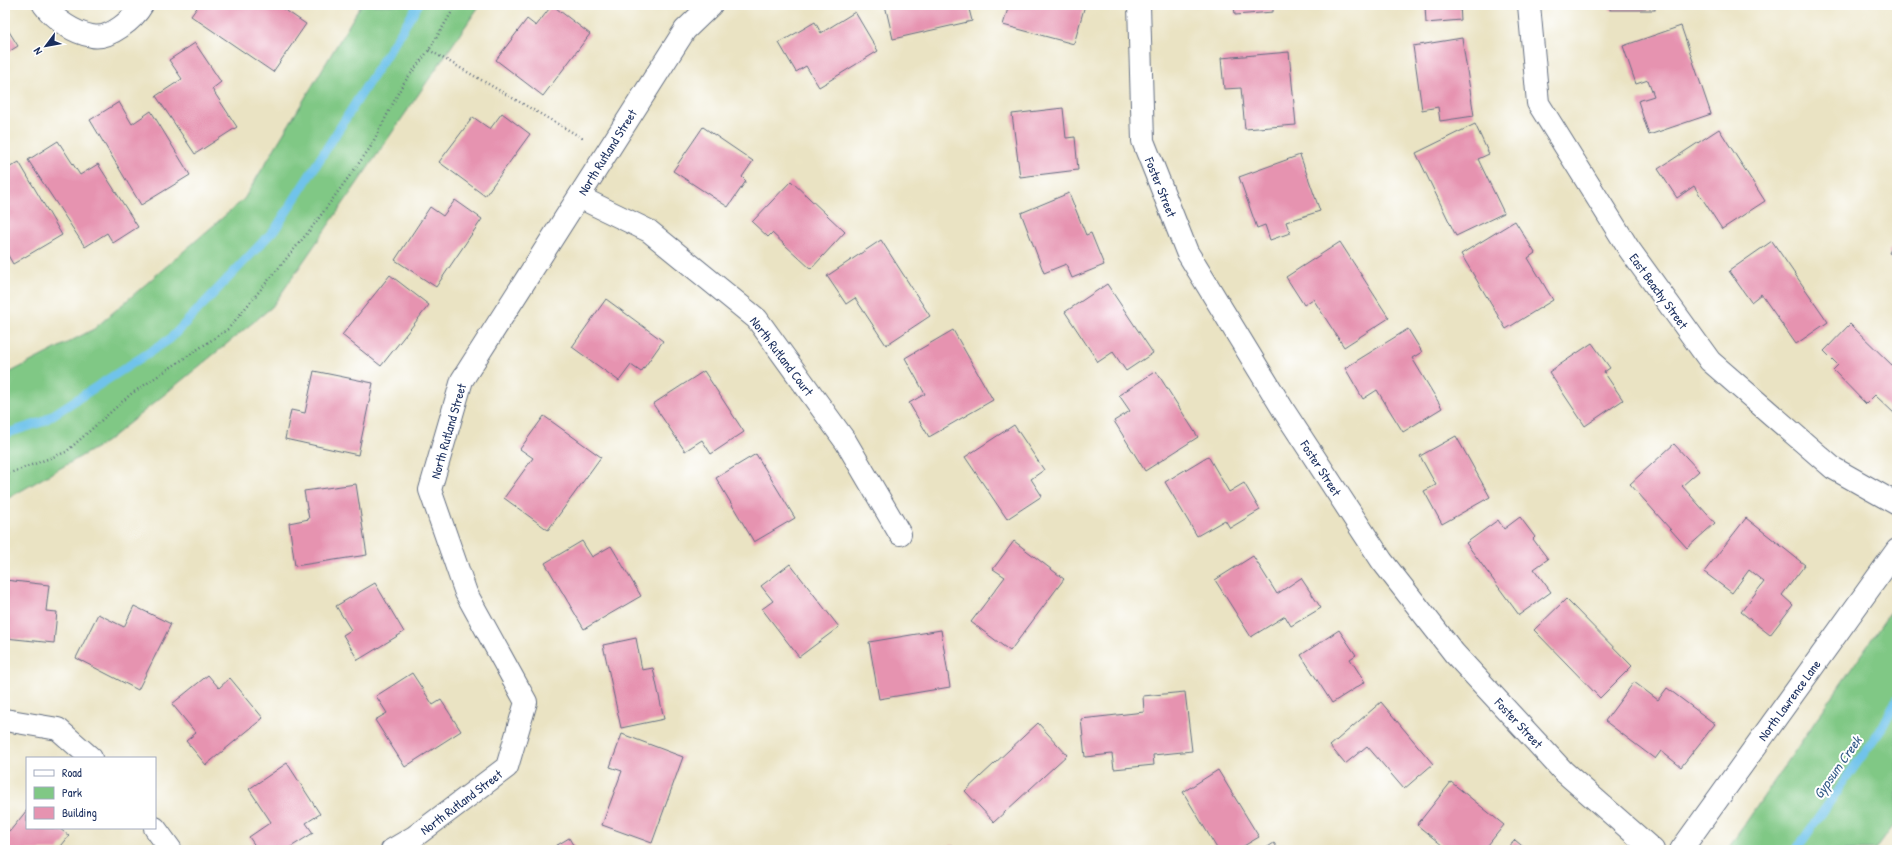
<svg xmlns="http://www.w3.org/2000/svg" width="1902" height="855" viewBox="0 0 1902 855" font-family="'Patrick Hand',sans-serif">
<style>
.green{fill:#80c885;stroke:#4e7c72}
.lines{fill:none;stroke-linecap:round;stroke-linejoin:round}
.stream{stroke:#6fc3eb;stroke-width:9}
.building{fill:#e693b0}
.minor-casing{stroke:#636e81;stroke-width:24}
.path{stroke:#636e81;stroke-width:2.5;stroke-dasharray:1 3;stroke-linecap:butt}
.minor{stroke:#fff;stroke-width:22}
.labels{text-anchor:middle;dominant-baseline:central;stroke-width:4;stroke-linejoin:round;paint-order:stroke}
.street-label{font-size:13px;fill:#1b2f5e;stroke:#fff}
.water-label{font-size:14px;font-style:italic;fill:#345b88;stroke:#fff}
</style>
<rect width="100%" height="100%" fill="#fff"/>
<filter id="ink" filterUnits="userSpaceOnUse"><feTurbulence type="fractalNoise" baseFrequency=".025" numOctaves="2"/><feDisplacementMap in="SourceGraphic" scale="8" xChannelSelector="R" yChannelSelector="G"/><feConvolveMatrix kernelMatrix="1 2 1 2 8 2 1 2 1" color-interpolation-filters="sRGB"/></filter>
<filter id="wash" filterUnits="userSpaceOnUse"><feTurbulence type="fractalNoise" baseFrequency=".012" numOctaves="4" result="noise"/><feDisplacementMap in="SourceGraphic" scale="16" xChannelSelector="R" yChannelSelector="G"/><feGaussianBlur stdDeviation="0.9" result="paint"/><feColorMatrix in="noise" values="0 0 0 0 0 0 0 0 0 0 0 0 0 0 0 0 0 1.4 0 .05"/><feComposite in="paint" operator="in"/></filter>
<g filter="url(#wash)">
<rect width="100%" height="100%" fill="#eae3c3"/>
<g class="green">
<polygon points="361,5 480,5 272,307 106,442 5,500 5,375 94,329 244,199"/>
<polygon points="1897,602 1897,821 1876,850 1727,850"/>
</g>
<g class="lines">
<g class="stream">
<polyline points="5,434 42,422 170,339 276,228 418,5"/>
<polyline points="1796,850 1883,726 1897,699"/>
</g>
</g>
<g id="blocks">
<g class="building">
<polygon points="199,5 278,5 306,24 273,72 191,16"/>
<polygon points="552,5 590,34 543,96 496,60 527,19 536,26"/>
<polygon points="885,5 968,5 972,21 893,39"/>
<polygon points="1009,5 1085,5 1074,44 1003,25"/>
<polygon points="1234,5 1273,5 1273,12 1235,15"/>
<polygon points="1425,5 1460,5 1461,20 1426,23"/>
<rect x="1610" y="5" width="45" height="5"/>
<polygon points="855,12 878,51 819,87 806,66 796,72 779,43 815,22 821,33"/>
<polygon points="5,25 18,46 5,54"/>
<polygon points="1681,26 1711,114 1649,135 1638,101 1654,96 1648,80 1636,84 1623,46"/>
<polygon points="1462,38 1474,116 1440,121 1438,107 1422,110 1413,46"/>
<polygon points="195,43 221,82 212,89 237,127 195,154 156,96 182,79 169,60"/>
<polygon points="1289,52 1296,125 1245,129 1241,88 1224,89 1221,58"/>
<polygon points="119,102 132,124 151,111 190,175 141,205 90,120"/>
<polygon points="1063,108 1066,138 1075,137 1078,170 1020,177 1012,114"/>
<polygon points="502,113 530,134 485,196 439,162 473,117 490,129"/>
<polygon points="1475,124 1489,154 1478,159 1504,213 1456,236 1416,153"/>
<polygon points="703,127 753,161 742,177 746,181 728,207 673,171"/>
<polygon points="1719,129 1765,201 1722,229 1694,186 1677,198 1658,169"/>
<polygon points="58,141 80,175 98,164 138,227 113,243 107,233 85,247 28,160"/>
<polygon points="1300,155 1320,211 1286,222 1290,233 1270,240 1265,225 1257,228 1239,177"/>
<polygon points="19,162 62,235 13,264 5,250 5,170"/>
<polygon points="791,181 845,232 811,269 772,233 768,237 752,222"/>
<polygon points="1069,193 1086,235 1091,233 1104,265 1072,278 1066,264 1044,273 1021,213"/>
<polygon points="455,200 482,219 436,287 395,260 430,207 443,216"/>
<polygon points="1515,221 1535,253 1528,258 1553,300 1506,329 1461,254"/>
<polygon points="1897,237 1897,257 1889,253"/>
<polygon points="881,240 930,316 886,345 855,298 846,304 827,276"/>
<polygon points="1772,241 1828,322 1796,344 1761,294 1751,302 1729,271"/>
<polygon points="1340,242 1389,318 1344,347 1313,299 1304,305 1286,277"/>
<polygon points="390,275 429,305 381,366 342,335"/>
<polygon points="1107,284 1153,353 1126,371 1113,352 1098,362 1065,312"/>
<polygon points="606,299 663,341 641,372 631,365 619,381 572,347"/>
<polygon points="1850,324 1897,370 1896,415 1875,395 1866,404 1833,370 1838,365 1824,351"/>
<polygon points="1408,329 1422,352 1412,358 1442,408 1403,432 1377,390 1363,399 1345,368"/>
<polygon points="953,330 993,400 929,437 909,403 925,394 905,358"/>
<polygon points="1592,343 1610,368 1604,372 1623,400 1585,426 1549,372"/>
<polygon points="314,371 373,383 358,455 285,439 291,410 305,413"/>
<polygon points="704,371 744,432 711,454 702,440 685,451 653,404"/>
<polygon points="1156,371 1198,437 1145,471 1114,421 1130,411 1119,395"/>
<polygon points="544,416 601,457 548,530 504,498 533,458 520,449"/>
<polygon points="1014,425 1044,470 1031,479 1042,496 1007,519 965,457"/>
<polygon points="1456,436 1490,497 1442,524 1424,491 1436,485 1420,456"/>
<polygon points="1674,444 1699,471 1682,486 1715,523 1687,548 1630,484"/>
<polygon points="756,454 795,518 754,542 716,478"/>
<polygon points="1208,456 1229,492 1244,483 1260,510 1230,528 1225,520 1197,536 1165,482"/>
<polygon points="356,484 367,555 295,566 289,523 309,519 304,491"/>
<polygon points="1520,517 1535,537 1533,539 1548,559 1534,569 1551,592 1519,615 1466,543 1498,520 1504,529"/>
<polygon points="1746,518 1805,565 1782,595 1793,605 1770,635 1741,612 1764,582 1749,570 1732,593 1704,572"/>
<polygon points="582,541 592,557 611,546 641,596 584,629 545,563"/>
<polygon points="1014,541 1064,579 1010,651 971,622 1005,577 993,569"/>
<polygon points="1253,556 1277,594 1301,578 1321,608 1291,626 1285,616 1251,637 1215,580"/>
<polygon points="790,564 839,627 799,657 762,609 773,601 761,586"/>
<polygon points="5,580 49,585 46,611 57,612 54,643 5,638"/>
<polygon points="375,583 404,632 358,660 343,635 351,630 336,606"/>
<polygon points="1566,599 1632,666 1600,698 1534,630"/>
<polygon points="134,606 171,624 138,690 76,658 98,614 124,627"/>
<polygon points="941,630 950,687 879,699 869,642"/>
<polygon points="1339,630 1356,655 1350,659 1365,682 1332,703 1301,655"/>
<polygon points="636,638 642,670 653,668 664,719 621,728 603,645"/>
<polygon points="412,673 433,705 441,700 461,731 405,767 375,720 387,713 376,696"/>
<polygon points="208,675 219,688 230,678 263,718 206,765 186,741 196,733 172,704"/>
<polygon points="1634,682 1658,700 1667,688 1715,724 1681,767 1661,751 1655,759 1605,721"/>
<polygon points="1185,692 1192,751 1153,755 1154,765 1114,769 1112,754 1085,757 1081,719 1144,712 1143,696"/>
<polygon points="1381,702 1433,764 1404,789 1367,746 1345,764 1330,746"/>
<polygon points="1038,723 1067,755 994,822 965,791"/>
<polygon points="622,734 683,757 652,843 602,825 622,771 610,767"/>
<polygon points="287,763 320,814 306,823 313,833 286,850 258,850 249,837 271,822 249,789"/>
<polygon points="1218,770 1259,837 1237,850 1218,850 1183,792"/>
<polygon points="1451,782 1504,825 1484,850 1448,850 1417,825"/>
<polygon points="27,810 27,828 59,828 69,836 58,850 5,850 5,827 10,831"/>
<polygon points="569,838 576,850 549,850"/>
<polygon points="1515,840 1527,850 1506,850"/>
<polygon points="1274,843 1279,850 1263,850"/>
<polygon points="953,845 954,850 933,850 932,849"/>
</g>
</g>
</g>
<g filter="url(#ink)">
<use href="#blocks" fill-opacity="0" stroke="#636e81" stroke-width="1"/>
<g class="lines">
<g class="minor-casing">
<g id="minor">
<path d="M 44,5 C 55,20 74,33 92,36 C 109,40 134,19 142,5"/>
<polyline points="1139,5 1143,141 1187,252 1284,411 1382,561 1454,653 1563,771 1653,850"/>
<polyline points="1529,5 1538,103 1629,249 1710,361 1833,468 1897,504"/>
<polyline points="579,197 649,231 757,319 846,442 900,534"/>
<polyline points="5,720 58,729 91,758"/>
<polyline points="155,828 171,850"/>
<polyline points="392,850 414,837 507,767 526,702 466,593 430,490 462,380 685,30 711,5"/>
<polyline points="1681,850 1897,550"/>
</g>
</g>
<g class="path">
<polyline points="429,50 584,139"/>
<polyline points="5,475 66,452 131,394 228,329 310,230 370,148 403,84 429,50 456,5"/>
</g>
<use href="#minor" class="minor"/>
</g>
</g>
<g class="labels">
<g class="street-label">
<text transform="translate(607 152) rotate(-58)">North Rutland Street</text>
<text transform="translate(1161 187) rotate(68)">Foster Street</text>
<text transform="translate(1659 291) rotate(54)">East Beachy Street</text>
<text transform="translate(782 356) rotate(53)">North Rutland Court</text>
<text transform="translate(448 431) rotate(-74)">North Rutland Street</text>
<text transform="translate(1321 468) rotate(57)">Foster Street</text>
<text transform="translate(1789 700) rotate(-54)">North Lawrence Lane</text>
<text transform="translate(1519 723) rotate(47)">Foster Street</text>
<text transform="translate(461 802) rotate(-37)">North Rutland Street</text>
</g>
<g class="water-label">
<text transform="translate(1837 767) rotate(-55)">Gypsum Creek</text>
</g>
</g>
<rect width="1902" height="855" fill="none" stroke="#fff" stroke-width="20"/>
<rect x="26" y="757" width="130" height="72" fill="#ffffff" stroke="#a4acbf"/>
<rect x="34" y="770" width="20" height="6" fill="#ffffff" stroke="#a4acbf"/>
<text x="62" y="777" font-size="12" fill="#1b2f5e">Road</text>
<rect x="34" y="787" width="20" height="12" fill="#80c885" stroke="#a4acbf"/>
<text x="62" y="797" font-size="12" fill="#1b2f5e">Park</text>
<rect x="34" y="807" width="20" height="12" fill="#e693b0" stroke="#a4acbf"/>
<text x="62" y="817" font-size="12" fill="#1b2f5e">Building</text>
<g transform="translate(46 46) rotate(238)" stroke="#ffffff" stroke-width="3" paint-order="stroke">
<path d="M0-3L7 15L0 10L-7 15Z" fill="#1b2f5e"/>
<text y="-6" font-size="11" font-weight="bold" text-anchor="middle" fill="#1b2f5e">N</text>
</g>
</svg>
